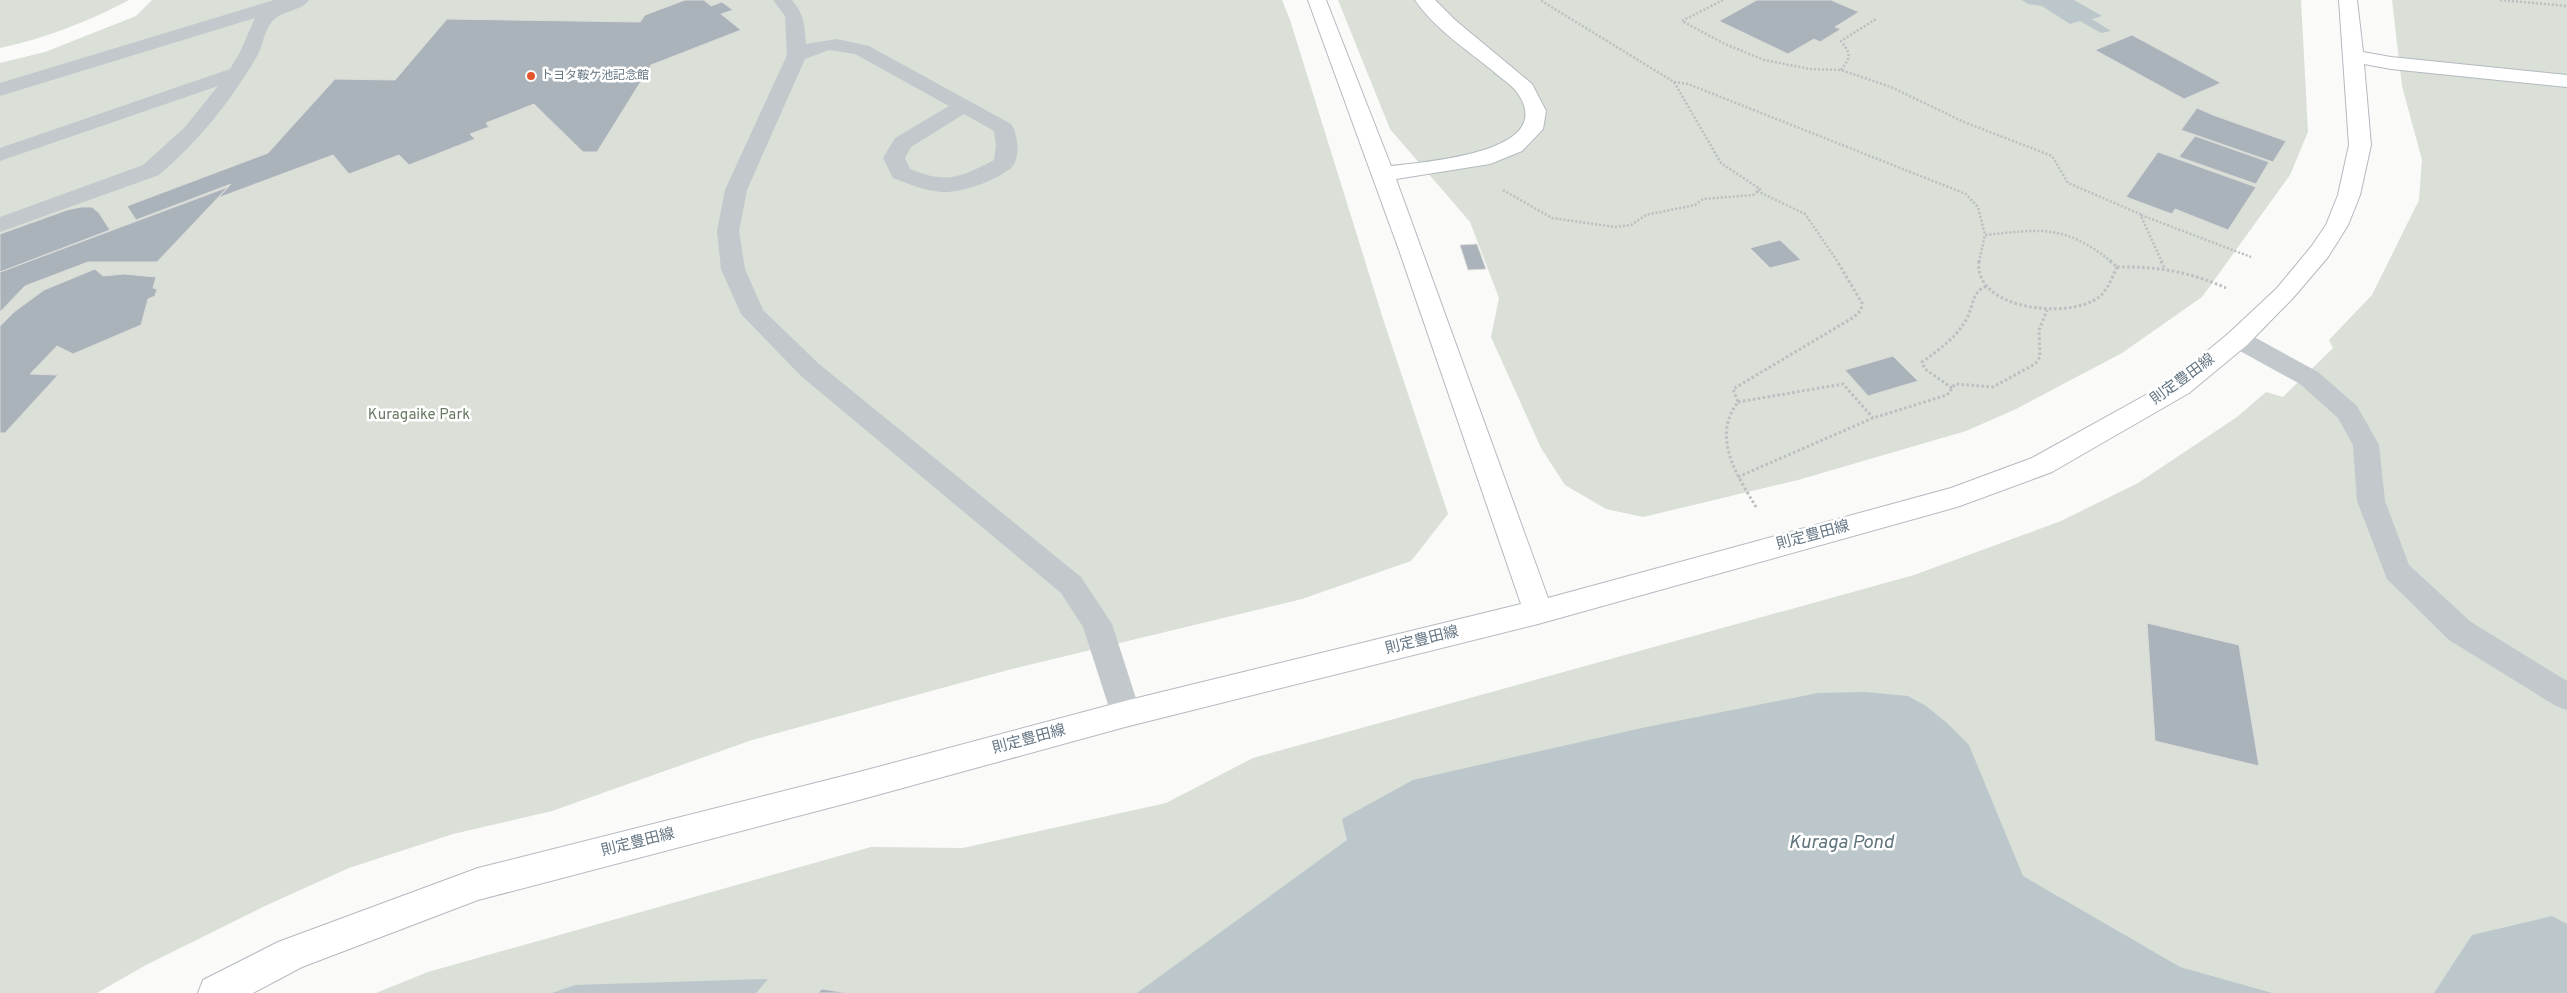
<svg xmlns="http://www.w3.org/2000/svg" width="2567" height="993" viewBox="0 0 2567 993" font-family="Overpass,'Noto Sans JP',sans-serif">
<style>
.green{fill:#dadfd7}
.water{fill:#bbc7cb}
.building{fill:#aab3b9;stroke:#dcdcda}
.lines{fill:none;stroke-linecap:round;stroke-linejoin:round}
.secondary-casing{stroke:#b3babf;stroke-width:2}
.path-far1{stroke:#bbbfc2;stroke-width:2.5;stroke-dasharray:2 2;stroke-linecap:butt}
.path{stroke:#bbbfc2;stroke-width:3;stroke-dasharray:2.5 2.5;stroke-linecap:butt}
.lane{fill:#c3c8cc;fill-rule:evenodd}
.secondary{fill:#fff;fill-rule:evenodd}
.poi-dot{fill:#e4572e;stroke:#fff;stroke-width:2}
.labels{text-anchor:middle;dominant-baseline:central;stroke-width:5;stroke-linejoin:round;paint-order:stroke}
.far-poi-label{font-size:12px;fill:#657683;stroke:#fff;text-anchor:start}
.street-label{font-size:15px;fill:#657683;stroke:#fff}
.park-label{font-size:15px;fill:#687a64;stroke:#fff}
.near-water-label{font-size:19px;font-style:italic;fill:#60757c;stroke:#fff}
</style>
<rect width="100%" height="100%" fill="#fafaf8"/>
<g class="green">
<path d="M 0,0 L 129,0 C 87,22 46,38 0,48 Z"/>
<polygon points="152,0 1282,0 1290,20 1384,322 1448,514 1411,561 1302,599 1008,670 752,740 552,811 453,834 349,868 267,905 146,965 97,993 0,993 0,63 45,52 136,16"/>
<polygon points="1338,0 2301,0 2308,132 2290,175 2202,297 2122,353 2016,409 1966,431 1798,480 1643,517 1606,509 1565,485 1541,448 1491,337 1499,298 1470,222 1390,129"/>
<polygon points="2392,0 2567,0 2567,993 376,993 428,972 871,847 963,848 1166,803 1253,758 1914,575 2061,521 2138,483 2237,417 2266,392 2283,397 2333,348 2329,340 2372,295 2419,200 2422,160 2402,86"/>
</g>
<g class="water">
<polygon points="2022,0 2074,0 2102,16 2092,19 2111,31 2101,33 2080,21 2070,24 2042,6 2028,4"/>
<polygon points="1865,692 1908,696 1926,706 1947,723 1969,745 2023,876 2180,967 2272,993 1137,993 1347,840 1342,819 1413,780 1642,728 1818,693"/>
<polygon points="2552,916 2567,924 2567,993 2434,993 2472,935"/>
<polygon points="768,979 756,993 552,993 575,985"/>
</g>
<g class="building">
<polygon points="685,0 704,0 711,6 722,2 733,10 721,14 741,30 651,65 597,152 583,152 534,104 486,123 489,127 470,134 475,139 409,165 399,155 349,174 333,155 218,198 231,184 136,220 127,206 268,153 335,79 395,80 447,19 640,22 645,15"/>
<polygon points="1757,0 1831,0 1859,12 1835,27 1841,29 1820,42 1814,39 1788,54 1719,21"/>
<polygon points="2132,35 2221,83 2184,99 2095,50"/>
<polygon points="2197,108 2213,115 2286,141 2273,162 2181,130"/>
<polygon points="2195,136 2269,162 2256,184 2179,157"/>
<polygon points="2158,152 2256,187 2228,230 2175,209 2172,214 2126,197"/>
<polygon points="228,187 157,262 88,262 25,286 0,312 0,272"/>
<polygon points="81,207 92,207 99,213 110,230 0,272 0,234 67,210"/>
<polygon points="1780,240 1801,260 1770,268 1750,248"/>
<polygon points="1477,244 1486,269 1468,270 1460,245"/>
<polygon points="95,269 103,276 124,274 156,277 153,288 157,289 155,296 148,299 141,325 73,354 57,346 30,374 58,375 5,433 0,433 0,326 14,312 44,290"/>
<polygon points="1893,356 1918,381 1868,396 1845,370"/>
<polygon points="2147,623 2239,645 2259,766 2155,741"/>
<polygon points="822,989 848,993 818,993"/>
</g>
<g class="lines">
<g class="secondary-casing">
<path id="secondary" d="M 1308,0 L 1326,0 L 1391,166 C 1422,162 1563,153 1516,91 C 1511,84 1500,78 1493,71 C 1467,50 1434,28 1415,0 L 1435,0 L 1455,20 L 1532,84 L 1546,111 L 1543,129 L 1522,151 L 1490,164 L 1396,179 L 1548,598 L 1951,488 L 2032,458 L 2171,381 L 2229,333 L 2277,288 L 2311,247 L 2326,225 L 2338,195 L 2349,145 L 2339,0 L 2357,0 L 2363,52 L 2391,57 L 2567,75 L 2567,87 L 2391,69 L 2364,64 L 2371,145 L 2360,195 L 2348,225 L 2328,257 L 2293,298 L 2247,345 L 2189,393 L 2052,472 L 1957,507 L 1538,624 L 1125,727 L 859,800 L 478,900 L 302,967 L 253,993 L 198,993 L 203,980 L 278,942 L 478,868 L 859,772 L 1125,701 L 1521,604 L 1399,250 Z"/>
</g>
<g class="path-far1">
<polyline points="1723,0 1682,21 1725,44 1764,60 1810,69 1841,70 1891,87 1964,122 2052,156 2068,183 2140,214 2162,262"/>
<polyline points="2500,0 2567,6"/>
<path d="M 1841,70 C 1851,57 1851,54 1841,41 L 1876,19"/>
<polyline points="1674,82 1688,84 1966,194 1978,207 1985,235"/>
<polyline points="1503,190 1552,218 1615,227 1631,225 1646,215 1695,205 1703,199 1753,195 1760,189 1721,163 1674,82 1540,0"/>
<polyline points="1757,191 1805,214 1838,262"/>
<polyline points="2141,215 2251,257"/>
<path d="M 1979,262 L 1985,235 C 2042,229 2064,224 2112,262"/>
</g>
<g class="path">
<path d="M 1979,261 C 1973,310 2070,320 2099,297 C 2108,290 2112,277 2117,267"/>
<polyline points="2110,261 2117,267"/>
<polyline points="2161,261 2164,267"/>
<path d="M 2117,267 C 2157,266 2190,272 2226,288"/>
<path d="M 1952,388 L 1925,369 L 1922,362 C 1939,350 1957,337 1967,318 C 1974,305 1971,292 1987,286"/>
<polyline points="1738,402 1843,384 1873,418"/>
<polyline points="1738,477 1873,418 1947,395 1955,384 1993,387 2035,364 2040,357 2039,330 2047,310"/>
<path d="M 1756,507 C 1737,475 1711,437 1738,402 L 1733,389 L 1854,317 L 1861,310 L 1862,303 L 1837,261"/>
</g>
<g class="lane">
<path d="M 274,0 L 309,0 C 301,12 280,10 271,23 C 263,33 263,47 256,58 C 230,102 198,142 159,175 L 0,232 L 0,217 L 143,165 L 185,127 L 218,86 L 0,161 L 0,148 L 230,69 L 240,52 L 255,18 L 0,96 L 0,83 Z"/>
<path d="M 773,0 L 792,0 C 805,16 804,24 806,44 L 837,39 L 869,46 L 1011,124 C 1018,133 1021,159 1011,168 C 996,181 961,193 942,192 C 925,191 909,184 893,178 L 883,158 L 895,138 L 949,106 L 855,54 L 829,50 L 805,59 L 747,190 L 739,231 L 745,269 L 763,310 L 819,364 L 1081,577 L 1112,624 L 1141,714 L 1136,723 L 1125,727 L 1114,723 L 1083,627 L 1061,593 L 801,376 L 741,314 L 721,269 L 717,231 L 725,190 L 787,55 L 785,16 ZM 964,114 L 994,131 L 996,146 L 994,160 C 960,178 946,184 910,169 L 905,158 L 911,147 Z"/>
<polygon points="2238,331 2247,333 2318,372 2357,406 2379,445 2385,501 2409,565 2471,622 2567,681 2567,710 2556,706 2449,640 2387,579 2357,501 2353,445 2338,418 2300,384 2229,345 2226,339 2229,333"/>
</g>
<use href="#secondary" class="secondary"/>
</g>
<circle class="poi-dot" cx="531" cy="76" r="5"/>
<g class="labels">
<g class="far-poi-label">
<text x="541" y="76">トヨタ鞍ケ池記念館</text>
</g>
<g class="street-label">
<text transform="translate(2183 380) rotate(-36)">則定豊田線</text>
<text transform="translate(1813 536) rotate(-15)">則定豊田線</text>
<text transform="translate(1422 641) rotate(-14)">則定豊田線</text>
<text transform="translate(1029 740) rotate(-15)">則定豊田線</text>
<text transform="translate(638 843) rotate(-14)">則定豊田線</text>
</g>
<g class="park-label">
<text x="419" y="415">Kuragaike Park</text>
</g>
<g class="near-water-label">
<text x="1841" y="843">Kuraga Pond</text>
</g>
</g>
</svg>
